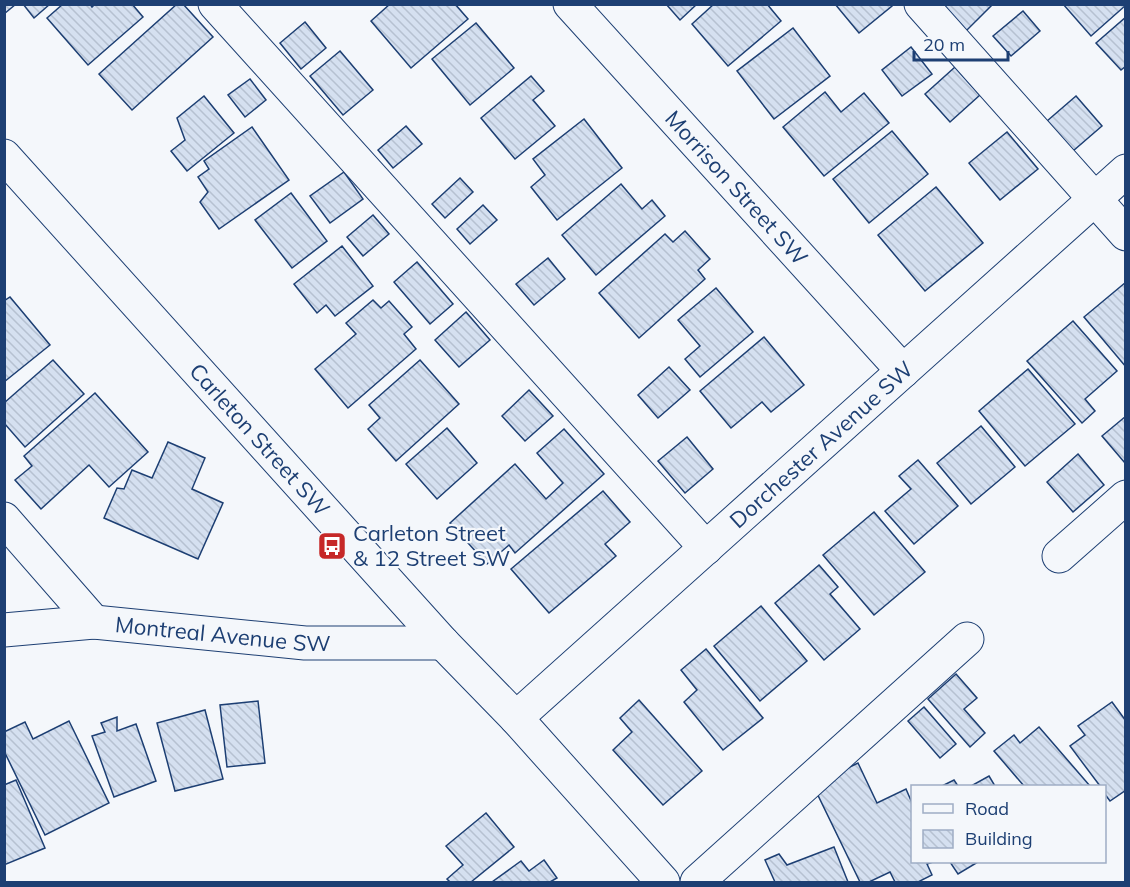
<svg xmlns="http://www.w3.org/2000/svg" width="1130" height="887" viewBox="0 0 1130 887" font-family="Mulish,sans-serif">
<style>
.building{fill:url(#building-back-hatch);stroke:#1d3f73;stroke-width:1.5}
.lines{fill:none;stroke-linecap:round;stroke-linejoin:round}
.minor-casing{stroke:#1d3f73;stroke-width:35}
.minor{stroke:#f4f7fb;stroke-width:33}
.labels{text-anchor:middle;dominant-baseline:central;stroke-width:4.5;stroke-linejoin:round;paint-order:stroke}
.street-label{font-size:22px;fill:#1d3f73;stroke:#f4f7fb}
.poi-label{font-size:22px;fill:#1d3f73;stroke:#f4f7fb;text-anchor:start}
</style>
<defs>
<pattern id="building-back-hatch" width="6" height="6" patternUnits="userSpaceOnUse" patternTransform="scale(1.5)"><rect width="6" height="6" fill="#d5e0f0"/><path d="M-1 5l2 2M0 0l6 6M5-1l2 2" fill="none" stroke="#b6c1d1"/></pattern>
</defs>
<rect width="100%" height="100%" fill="#f4f7fb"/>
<g class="building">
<polygon points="4,4 16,4 4,14"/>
<polygon points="23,4 50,4 34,18"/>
<polygon points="63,4 90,4 92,7 95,4 132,4 143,17 88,65 47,18"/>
<polygon points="177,4 183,4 213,37 132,110 99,74"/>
<polygon points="390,4 455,4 468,19 411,68 371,21"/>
<polygon points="666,4 697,4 680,20"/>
<polygon points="714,4 767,4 781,21 728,66 692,24"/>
<polygon points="835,4 891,4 892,6 859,33"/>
<polygon points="940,4 993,4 965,32"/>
<polygon points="1063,4 1126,4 1126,5 1091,36"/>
<polygon points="1023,11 1040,31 1011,56 993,36"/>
<polygon points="1126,17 1126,66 1121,70 1096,43"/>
<polygon points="305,22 326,48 301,69 280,43"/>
<polygon points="476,23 514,68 470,105 432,59"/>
<polygon points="793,28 830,76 774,119 737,71"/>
<polygon points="911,47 932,74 902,96 882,70"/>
<polygon points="340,51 373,90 343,115 310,76"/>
<polygon points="955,67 980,95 950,122 925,94"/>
<polygon points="531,76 544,91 533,100 555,126 515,159 481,118"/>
<polygon points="250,79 266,100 245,117 228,95"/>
<polygon points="825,92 841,112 864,93 889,123 824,176 783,127"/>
<polygon points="204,96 234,133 187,171 171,151 185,140 177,118"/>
<polygon points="1076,96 1102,126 1073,151 1047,121"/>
<polygon points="584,119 622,168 557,220 531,187 545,175 533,159"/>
<polygon points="406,126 422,144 393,168 378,150"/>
<polygon points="252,127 289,180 219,229 200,202 208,192 198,177 209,169 204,161"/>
<polygon points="892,131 928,174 869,223 833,179"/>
<polygon points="1007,132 1038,169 1000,200 969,163"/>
<polygon points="344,172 363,199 330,223 310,196"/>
<polygon points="460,178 473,192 445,218 432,204"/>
<polygon points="621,184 642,209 652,200 665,216 596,275 562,235"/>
<polygon points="936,187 983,243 925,291 878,235"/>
<polygon points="291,193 327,241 292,268 255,220"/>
<polygon points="483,205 497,220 470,244 457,229"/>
<polygon points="373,215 389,234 363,256 347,237"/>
<polygon points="685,231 710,259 698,270 705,279 639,338 599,293 665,234 673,242"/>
<polygon points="342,246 373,286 335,316 326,305 317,313 294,284"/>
<polygon points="548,258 565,279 534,305 516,284"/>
<polygon points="417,262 453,304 430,324 394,282"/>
<polygon points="1126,282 1126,367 1084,317"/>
<polygon points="716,288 753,332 700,377 685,359 700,346 678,320"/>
<polygon points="10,297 50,345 4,382 4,301"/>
<polygon points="373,300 381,308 389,301 412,327 404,334 416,349 348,408 315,369 356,334 346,323"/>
<polygon points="466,312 490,340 459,367 435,340"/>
<polygon points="1073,321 1117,371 1085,399 1095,411 1082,423 1027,361"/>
<polygon points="764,337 804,385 771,412 762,402 731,428 700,391"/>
<polygon points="53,360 84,394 25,447 4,423 4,403"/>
<polygon points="420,360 459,404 396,461 368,429 380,418 369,405"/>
<polygon points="669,367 690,390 658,418 638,395"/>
<polygon points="1028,369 1075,424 1025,466 979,411"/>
<polygon points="529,390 553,416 525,441 502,416"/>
<polygon points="95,393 148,452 109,487 89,465 41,509 15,480 32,466 24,456"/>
<polygon points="1126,416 1126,463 1125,463 1102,436"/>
<polygon points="981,426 1015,467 971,504 937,463"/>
<polygon points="447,428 477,463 437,499 406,464"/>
<polygon points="564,429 604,474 515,553 509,545 487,564 450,523 515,464 546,499 563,483 537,453"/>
<polygon points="687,437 713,469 685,493 658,461"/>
<polygon points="168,442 205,458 192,489 223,503 198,559 104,518 117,488 124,489 132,470 152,478"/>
<polygon points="1078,454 1104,485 1073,512 1047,482"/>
<polygon points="918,460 958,506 914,544 885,511 911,489 899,476"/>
<polygon points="603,491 630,522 605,544 616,556 549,613 511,569"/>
<polygon points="874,512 925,572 874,615 823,555"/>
<polygon points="819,565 838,587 830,594 860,629 824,660 775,603"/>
<polygon points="761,606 807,661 760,701 714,646"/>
<polygon points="706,649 763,718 723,750 684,702 697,690 681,670"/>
<polygon points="956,674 977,698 964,709 985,733 970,747 928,699"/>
<polygon points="639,700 702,771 663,805 613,750 632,732 620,718"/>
<polygon points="258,701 265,763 227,767 220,705"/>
<polygon points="1112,702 1126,721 1126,790 1110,801 1104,793 1104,786 1100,786 1070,746 1085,735 1078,726"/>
<polygon points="924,707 956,744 940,758 908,721"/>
<polygon points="205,710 223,779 175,791 157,723"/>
<polygon points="117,717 117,731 136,724 156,781 114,797 92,736 105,732 101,723"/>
<polygon points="69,721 109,803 45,835 4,751 4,732 25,722 33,739"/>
<polygon points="1039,727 1090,786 1024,786 994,751 1014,735 1020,743"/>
<polygon points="858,763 877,803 906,789 912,803 912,862 933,862 927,864 932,875 918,882 895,882 890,872 869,882 860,882 813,785"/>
<polygon points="989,776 995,786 971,786"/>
<polygon points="16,780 45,848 4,865 4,785"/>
<polygon points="954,780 958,786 942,786"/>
<polygon points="486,813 514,847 471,882 450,882 447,879 463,865 446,846"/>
<polygon points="834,847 848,882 775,882 765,860 779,854 787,865"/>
<polygon points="544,860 557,878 550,882 492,882 521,861 529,871"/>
<polygon points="950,862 978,862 958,874"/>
</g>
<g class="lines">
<g class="minor-casing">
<g id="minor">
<polyline points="215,4 706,548"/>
<path id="s1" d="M 570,4 L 903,371"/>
<polyline points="921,4 1126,234"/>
<path id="s2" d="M 4,156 L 443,643 L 516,718 L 663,882"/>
<polyline points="4,519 94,622"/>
<polyline points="1059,556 1126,497"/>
<path id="s3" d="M 4,630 L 94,622 L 305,643 L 443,643"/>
<path id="s4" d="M 516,718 L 1126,171"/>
<polyline points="697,882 967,639"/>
</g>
</g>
<use href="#minor" class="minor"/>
</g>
<defs>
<g id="bus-square" transform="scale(1.5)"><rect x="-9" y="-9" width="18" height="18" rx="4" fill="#c62828" stroke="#f4f7fb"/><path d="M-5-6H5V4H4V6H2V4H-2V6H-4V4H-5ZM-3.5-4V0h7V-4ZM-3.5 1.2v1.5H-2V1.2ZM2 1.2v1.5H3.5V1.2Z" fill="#fff"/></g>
</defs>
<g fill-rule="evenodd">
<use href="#bus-square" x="332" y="546"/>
</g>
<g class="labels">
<g class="street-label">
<text stroke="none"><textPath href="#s1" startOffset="248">Morrison Street SW</textPath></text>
<text stroke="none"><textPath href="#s2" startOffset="382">Carleton Street SW</textPath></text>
<text stroke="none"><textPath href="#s4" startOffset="410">Dorchester Avenue SW</textPath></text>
<text stroke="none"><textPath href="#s3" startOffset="220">Montreal Avenue SW</textPath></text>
</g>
<g class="poi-label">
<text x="353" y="533">Carleton Street<tspan x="353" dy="25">&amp; 12 Street SW</tspan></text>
</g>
</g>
<rect width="1130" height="887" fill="none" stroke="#1d3f73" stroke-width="12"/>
<rect x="911" y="785" width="195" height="78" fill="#f4f7fb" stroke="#9eadc5" stroke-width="1.5"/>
<rect x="923" y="804" width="30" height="9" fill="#f4f7fb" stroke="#9eadc5" stroke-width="1.5"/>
<text x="965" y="815" font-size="18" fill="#1d3f73">Road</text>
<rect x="923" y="830" width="30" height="18" fill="url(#building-back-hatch)" stroke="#9eadc5" stroke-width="1.5"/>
<text x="965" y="845" font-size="18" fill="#1d3f73">Building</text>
<path d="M914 51v9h94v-9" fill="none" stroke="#1d3f73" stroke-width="3"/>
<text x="923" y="51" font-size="18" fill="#1d3f73" stroke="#f4f7fb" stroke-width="4.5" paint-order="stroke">20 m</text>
</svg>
